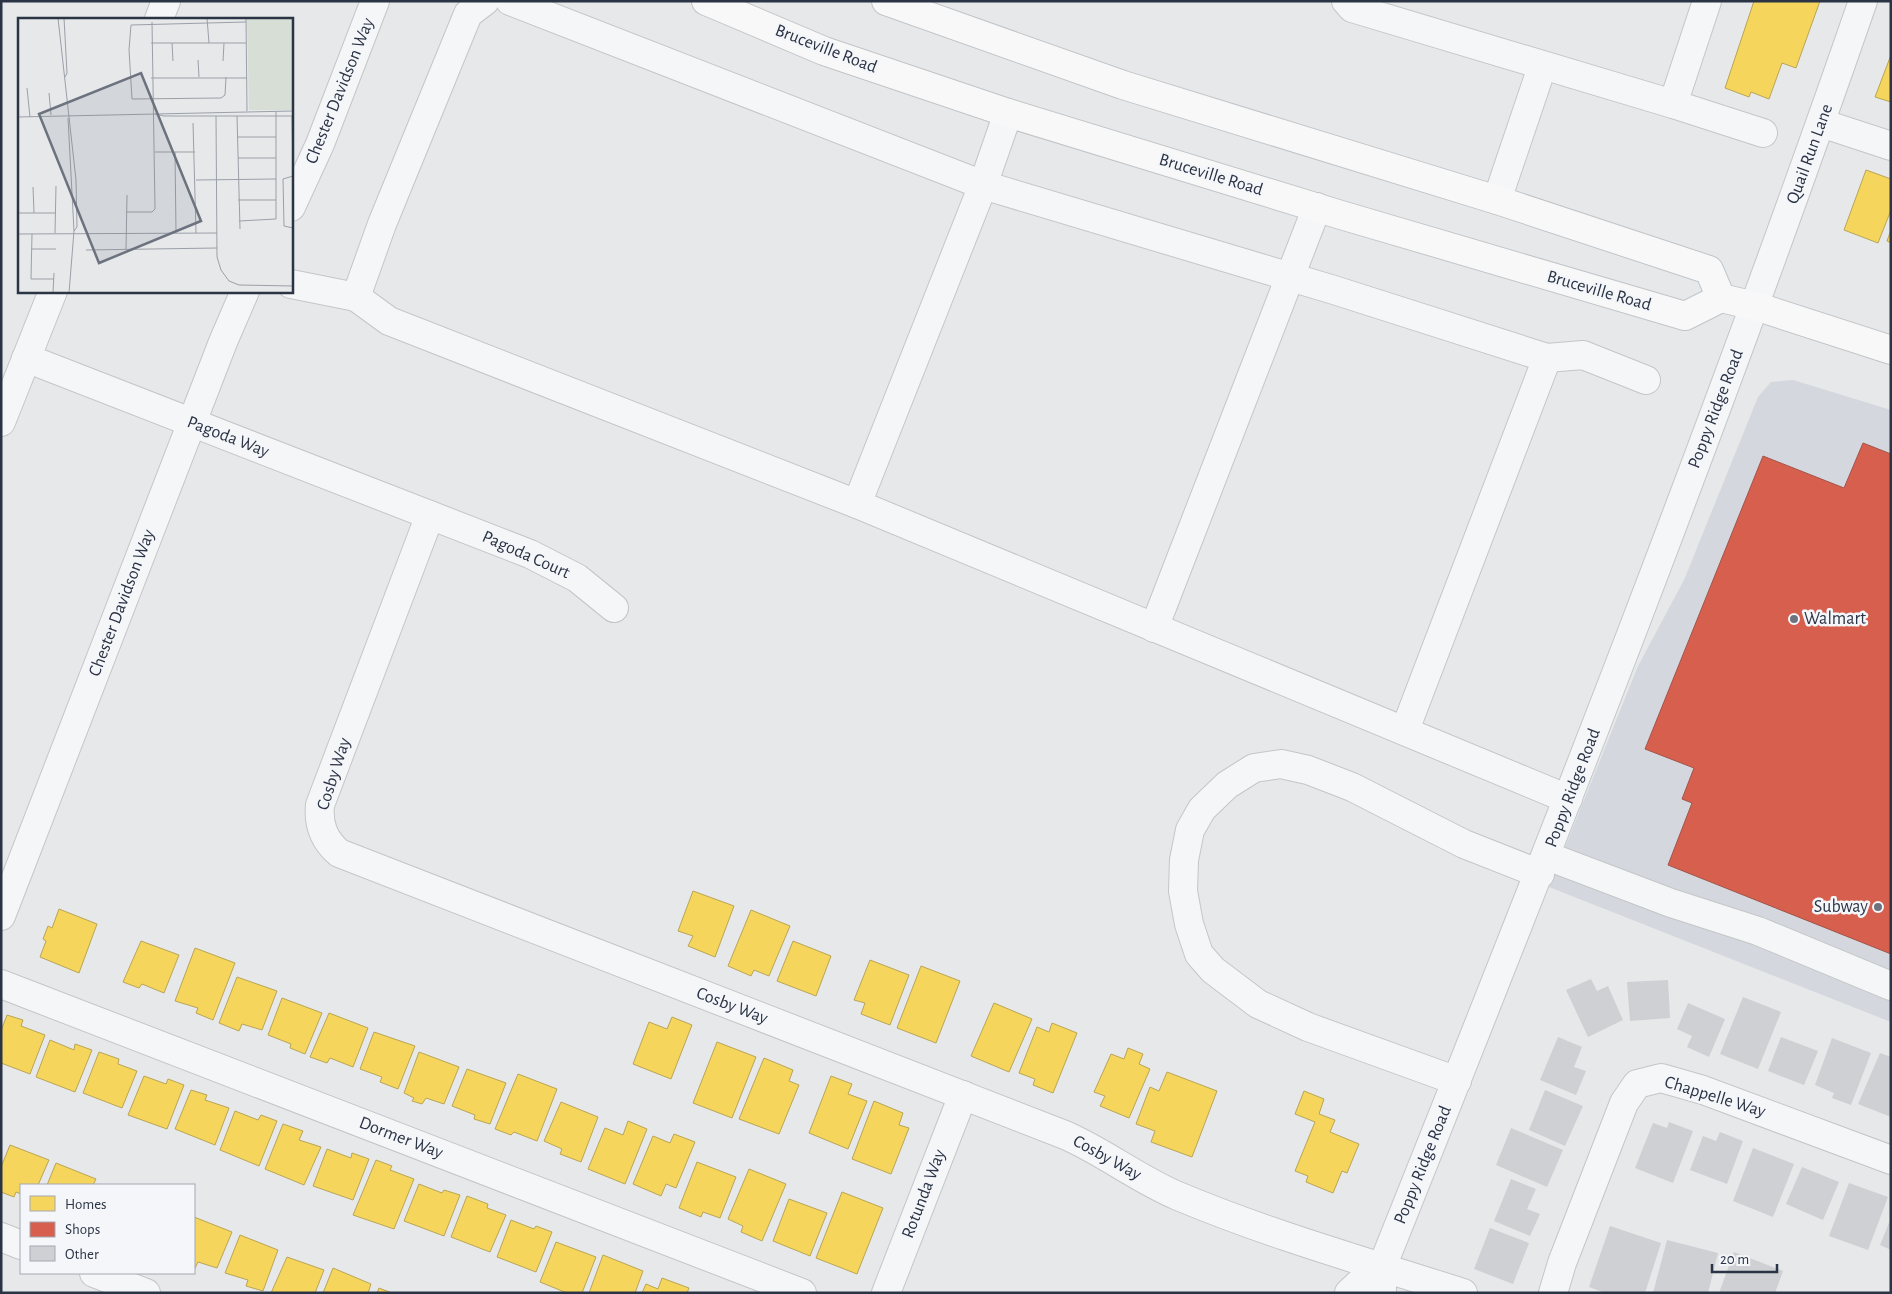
<svg xmlns="http://www.w3.org/2000/svg" width="1892" height="1294" viewBox="0 0 1892 1294" font-family="'Alegreya Sans',sans-serif">
<style>
.built{fill:#d4d7dd}
.homes{fill:#f6d55c;stroke:#b9a555}
.shops{fill:#d6604d;stroke:#a3534b}
.building{fill:#ced0d3}
.lines{fill:none;stroke-linecap:round;stroke-linejoin:round}
.minor-casing{stroke:#c4c6c8;stroke-width:30}
.major-casing{stroke:#c2c5c8;stroke-width:30}
.minor{stroke:#f5f6f7;stroke-width:28}
.major{stroke:#f8f8f8;stroke-width:28}
.poi-dot{fill:#6c737f;stroke:#f4f6f9;stroke-width:2}
.labels{text-anchor:middle;dominant-baseline:central;stroke-width:5;stroke-linejoin:round;paint-order:stroke}
.street-label{font-size:18px;fill:#2b3445;stroke:#f4f6f9}
.poi-label{font-size:18px;fill:#2b3445;stroke:#f4f6f9;text-anchor:start}
.inset-road{fill:none;stroke:#9ba0a8;stroke-width:1}
.view{fill:#6c737f;fill-opacity:0.15;stroke:#6c737f;stroke-width:2.5}
.inset-edge{fill:none;stroke:#2b3445;stroke-width:2.5}
</style>
<rect width="100%" height="100%" fill="#e6e8ea"/>
<polygon class="built" points="1793,380 1891,410 1891,1022 1549,887 1638,666 1684,580 1758,397 1771,382"/>
<g class="homes">
<polygon points="1754,1 1820,1 1796,68 1782,63 1769,99 1751,92 1749,97 1725,88"/>
<polygon points="1891,55 1891,102 1875,97"/>
<polygon points="1866,170 1891,179 1891,210 1878,243 1844,230"/>
<polygon points="1891,230 1891,243 1887,241"/>
<polygon points="693,891 734,906 715,957 688,946 693,936 678,931"/>
<polygon points="59,909 97,924 79,973 40,957 46,941 43,939 48,926 52,928"/>
<polygon points="751,910 790,926 769,976 754,970 751,976 728,966"/>
<polygon points="141,941 179,955 164,993 142,984 139,988 123,982"/>
<polygon points="793,941 831,956 816,996 777,981"/>
<polygon points="195,948 235,963 213,1020 196,1013 198,1008 175,1001"/>
<polygon points="870,960 909,975 890,1025 861,1014 865,1003 854,1000"/>
<polygon points="921,966 960,981 936,1043 897,1028"/>
<polygon points="237,977 277,991 262,1030 242,1024 239,1031 219,1023"/>
<polygon points="282,998 322,1013 305,1054 290,1048 291,1044 268,1035"/>
<polygon points="994,1003 1032,1019 1009,1072 971,1056"/>
<polygon points="329,1013 368,1028 353,1067 330,1058 327,1063 310,1057"/>
<polygon points="7,1015 23,1020 21,1026 45,1035 30,1074 1,1063 1,1031"/>
<polygon points="672,1017 692,1025 671,1079 633,1064 649,1022 667,1029"/>
<polygon points="1052,1023 1077,1033 1053,1093 1033,1085 1035,1079 1019,1073 1037,1027 1049,1032"/>
<polygon points="374,1032 415,1046 398,1089 380,1082 382,1077 360,1069"/>
<polygon points="50,1040 74,1050 75,1044 92,1050 75,1092 36,1077"/>
<polygon points="717,1042 756,1057 732,1118 693,1103"/>
<polygon points="1128,1048 1143,1054 1139,1064 1150,1069 1129,1118 1100,1106 1105,1096 1094,1092 1111,1054 1124,1059"/>
<polygon points="99,1052 119,1059 118,1064 137,1071 122,1108 83,1093"/>
<polygon points="419,1052 459,1067 444,1104 426,1098 422,1104 412,1101 414,1098 404,1093"/>
<polygon points="764,1058 793,1070 789,1081 799,1085 779,1134 739,1119"/>
<polygon points="467,1069 506,1083 490,1124 474,1119 475,1115 452,1106"/>
<polygon points="1167,1072 1217,1091 1192,1157 1151,1142 1155,1131 1136,1124 1150,1087 1159,1091"/>
<polygon points="518,1074 557,1089 537,1141 514,1132 511,1135 495,1129"/>
<polygon points="144,1076 166,1084 168,1079 184,1085 167,1129 128,1115"/>
<polygon points="831,1076 852,1084 848,1094 867,1101 848,1149 809,1133"/>
<polygon points="191,1090 207,1095 205,1100 229,1108 215,1145 175,1129"/>
<polygon points="1304,1091 1324,1099 1319,1114 1335,1120 1330,1132 1359,1144 1347,1173 1342,1171 1333,1193 1306,1182 1308,1176 1295,1171 1315,1122 1295,1114"/>
<polygon points="874,1101 903,1113 899,1125 909,1128 891,1174 852,1159"/>
<polygon points="561,1102 598,1117 581,1162 560,1154 562,1149 544,1141"/>
<polygon points="235,1111 258,1120 261,1115 277,1121 259,1166 220,1150"/>
<polygon points="628,1121 647,1129 625,1184 588,1169 605,1128 623,1135"/>
<polygon points="283,1124 303,1131 299,1140 321,1147 304,1185 265,1169"/>
<polygon points="674,1134 695,1142 676,1188 666,1184 661,1196 633,1184 653,1136 670,1143"/>
<polygon points="10,1145 49,1160 38,1185 21,1185 21,1194 16,1192 14,1197 1,1192 1,1167"/>
<polygon points="327,1149 351,1158 352,1153 369,1159 353,1200 313,1186"/>
<polygon points="376,1160 392,1166 390,1170 414,1179 394,1229 353,1215"/>
<polygon points="697,1162 736,1177 720,1218 703,1212 701,1217 679,1208"/>
<polygon points="56,1163 96,1179 93,1185 47,1185"/>
<polygon points="749,1169 786,1184 762,1241 741,1232 743,1226 728,1219"/>
<polygon points="419,1184 442,1193 444,1190 460,1195 444,1236 404,1221"/>
<polygon points="842,1192 883,1208 857,1274 816,1258"/>
<polygon points="467,1196 488,1204 487,1208 506,1215 490,1252 451,1237"/>
<polygon points="789,1199 827,1213 810,1256 773,1241"/>
<polygon points="194,1217 232,1232 217,1268 198,1262 194,1270"/>
<polygon points="511,1220 534,1229 536,1226 552,1232 536,1272 497,1257"/>
<polygon points="240,1235 278,1250 263,1291 246,1286 248,1280 225,1273"/>
<polygon points="556,1242 596,1257 582,1293 567,1293 540,1282"/>
<polygon points="603,1255 643,1271 635,1293 589,1293"/>
<polygon points="287,1257 324,1270 315,1293 271,1293"/>
<polygon points="333,1268 371,1284 368,1293 323,1293"/>
<polygon points="662,1278 689,1288 687,1293 642,1293 646,1284 658,1289"/>
<polygon points="379,1288 392,1293 377,1293"/>
</g>
<polygon class="shops" points="1863,443 1891,454 1891,954 1668,865 1692,803 1682,799 1694,768 1645,749 1763,456 1844,488"/>
<g class="building">
<polygon points="1591,979 1597,991 1608,986 1623,1020 1588,1037 1566,990"/>
<polygon points="1668,980 1670,1018 1630,1021 1627,982"/>
<polygon points="1743,997 1781,1012 1758,1069 1720,1054"/>
<polygon points="1688,1003 1725,1019 1709,1057 1687,1047 1692,1036 1677,1029"/>
<polygon points="1558,1037 1582,1047 1574,1067 1586,1071 1576,1095 1540,1080"/>
<polygon points="1781,1037 1818,1051 1804,1085 1768,1071"/>
<polygon points="1832,1038 1871,1053 1851,1105 1832,1098 1834,1093 1815,1085"/>
<polygon points="1880,1053 1891,1057 1891,1117 1858,1104"/>
<polygon points="1545,1090 1583,1106 1565,1146 1529,1130"/>
<polygon points="1669,1122 1693,1131 1673,1183 1635,1168 1653,1123 1667,1128"/>
<polygon points="1511,1128 1563,1150 1547,1187 1496,1165"/>
<polygon points="1720,1132 1743,1141 1727,1184 1690,1170 1703,1136 1716,1141"/>
<polygon points="1753,1148 1794,1164 1773,1217 1733,1201"/>
<polygon points="1802,1167 1839,1182 1823,1220 1786,1204"/>
<polygon points="1511,1179 1536,1189 1527,1209 1540,1214 1530,1236 1494,1221"/>
<polygon points="1849,1183 1888,1197 1868,1250 1829,1236"/>
<polygon points="1891,1218 1891,1250 1880,1245"/>
<polygon points="1610,1226 1661,1243 1645,1293 1605,1293 1589,1287"/>
<polygon points="1490,1228 1529,1243 1513,1284 1474,1269"/>
<polygon points="1667,1240 1718,1253 1708,1293 1653,1293"/>
<polygon points="1734,1252 1783,1271 1775,1293 1719,1293"/>
</g>
<g class="lines">
<g class="minor-casing">
<g id="minor">
<polyline points="485,1 468,14 382,224 356,297 389,321 857,504 1568,799"/>
<polyline points="510,1 983,185 1334,290 1547,358 1583,355 1646,380"/>
<polyline points="1346,1 1352,8 1673,104 1707,1"/>
<polyline points="159,19 166,1"/>
<polyline points="1673,104 1763,133"/>
<polyline points="1821,123 1891,146"/>
<polyline points="1497,200 1542,67"/>
<polyline points="291,207 320,144 375,1"/>
<polyline points="291,284 356,297"/>
<polyline points="26,358 530,554 577,578 614,608"/>
<polyline points="1,422 53,291"/>
<polyline points="857,504 983,185 1008,113"/>
<path d="M 430,515 L 320,805 C 318,825 324,840 339,853 L 1065,1135 C 1104,1152 1138,1179 1178,1196 C 1271,1235 1367,1262 1463,1293"/>
<polyline points="1154,628 1317,207"/>
<polyline points="1405,730 1547,358"/>
<polyline points="1547,856 1671,903 1758,931 1891,986"/>
<polyline points="1,916 223,342 245,291"/>
<polyline points="1,984 802,1293"/>
<polyline points="1457,1081 1308,1027 1258,1004 1213,970 1199,954 1189,924 1183,891 1184,860 1190,830 1202,809 1227,785 1254,768 1281,764 1308,770 1352,787 1464,844 1540,874"/>
<polyline points="1,1237 21,1245"/>
<polyline points="94,1273 146,1293"/>
<polyline points="886,1293 963,1095"/>
<polyline points="1349,1293 1367,1276 1382,1267"/>
<path d="M 1382,1293 L 1382,1267 C 1550,848 1715,428 1863,1"/>
<polyline points="1553,1293 1562,1263 1624,1103 1637,1084 1661,1078 1703,1090 1891,1160"/>
</g>
</g>
<g class="major-casing">
<g id="major">
<polyline points="706,1 824,51 1008,113 1341,215 1685,316 1721,298 1755,306 1891,350"/>
<polyline points="886,1 1123,85 1497,200 1709,270 1721,298"/>
</g>
</g>
<use href="#minor" class="minor"/>
<use href="#major" class="major"/>
</g>
<g class="poi-dot">
<circle cx="1794" cy="619" r="5"/>
<circle cx="1878" cy="907" r="5"/>
</g>
<g class="labels">
<g class="street-label">
<text transform="translate(826 49) rotate(21)">Bruceville Road</text>
<text transform="translate(340 91) rotate(-68)">Chester Davidson Way</text>
<text transform="translate(1810 154) rotate(-70)">Quail Run Lane</text>
<text transform="translate(1211 175) rotate(17)">Bruceville Road</text>
<text transform="translate(1599 291) rotate(16)">Bruceville Road</text>
<text transform="translate(1716 409) rotate(-69)">Poppy Ridge Road</text>
<text transform="translate(228 437) rotate(21)">Pagoda Way</text>
<text transform="translate(526 555) rotate(24)">Pagoda Court</text>
<text transform="translate(122 603) rotate(-69)">Chester Davidson Way</text>
<text transform="translate(334 774) rotate(-72)">Cosby Way</text>
<text transform="translate(1573 788) rotate(-69)">Poppy Ridge Road</text>
<text transform="translate(732 1006) rotate(21)">Cosby Way</text>
<text transform="translate(1715 1097) rotate(17)">Chappelle Way</text>
<text transform="translate(401 1138) rotate(21)">Dormer Way</text>
<text transform="translate(1107 1158) rotate(29)">Cosby Way</text>
<text transform="translate(1423 1165) rotate(-68)">Poppy Ridge Road</text>
<text transform="translate(924 1194) rotate(-69)">Rotunda Way</text>
</g>
<g class="poi-label">
<text x="1804" y="619">Walmart</text>
<text x="1868" y="907" text-anchor="end">Subway</text>
</g>
</g>
<g transform="translate(18 18)">
<rect width="275" height="275" fill="#e6e8ea"/>
<path d="M 229,0 L 275,0 L 275,92 L 231,92 Z" fill="#d6ded6"/>
<path class="inset-road" d="M 40,0 L 58,162 L 59,209 L 56,213M 46,0 L 49,55 L 47,59M 189,0 L 191,25M 228,0 L 229,93M 133,25 L 228,25M 154,25 L 155,43M 180,42 L 181,59M 205,43 L 206,25M 208,59 L 207,77 L 203,80 L 114,81 L 111,32 L 113,7 L 228,4M 133,60 L 229,60M 9,70 L 12,99M 31,75 L 33,97M 137,96 L 146,98 L 275,98M 198,98 L 199,239 L 203,252 L 211,263 L 221,267 L 275,268M 219,98 L 222,211M 274,98 L 275,158M 0,99 L 275,93M 50,100 L 56,213 L 51,275M 175,105 L 178,215M 219,119 L 258,119M 137,134 L 177,134M 157,134 L 158,215M 220,140 L 258,140M 275,158 L 265,161 L 266,208 L 275,210M 178,162 L 258,161M 15,169 L 16,195M 220,182 L 258,182M 108,194 L 134,194 L 137,191 L 134,4M 0,195 L 38,195M 221,203 L 258,201 L 258,93M 37,215 L 38,168M 0,216 L 199,215M 14,216 L 13,261 L 36,261M 13,231 L 38,231M 108,231 L 109,177M 68,232 L 199,230M 35,275 L 36,255"/>
<path class="view" d="M 123,55 L 183,203 L 81,245 L 21,96 Z"/>
<rect width="275" height="275" class="inset-edge"/>
</g>
<rect width="1892" height="1294" fill="none" stroke="#2b3445" stroke-width="5"/>
<rect x="20" y="1184" width="175" height="90" fill="#f4f6f9" stroke="#a4a8b1"/>
<rect x="30" y="1196" width="25" height="15" fill="#f6d55c" stroke="#a4a8b1"/>
<text x="65" y="1209" font-size="15" fill="#2b3445">Homes</text>
<rect x="30" y="1222" width="25" height="15" fill="#d6604d" stroke="#a4a8b1"/>
<text x="65" y="1234" font-size="15" fill="#2b3445">Shops</text>
<rect x="30" y="1246" width="25" height="15" fill="#ced0d3" stroke="#a4a8b1"/>
<text x="65" y="1259" font-size="15" fill="#2b3445">Other</text>
<path d="M1712 1264v8h65v-8" fill="none" stroke="#2b3445" stroke-width="2.5"/>
<text x="1720" y="1264" font-size="15" fill="#2b3445" stroke="#f4f6f9" stroke-width="4" paint-order="stroke">20 m</text>
</svg>
